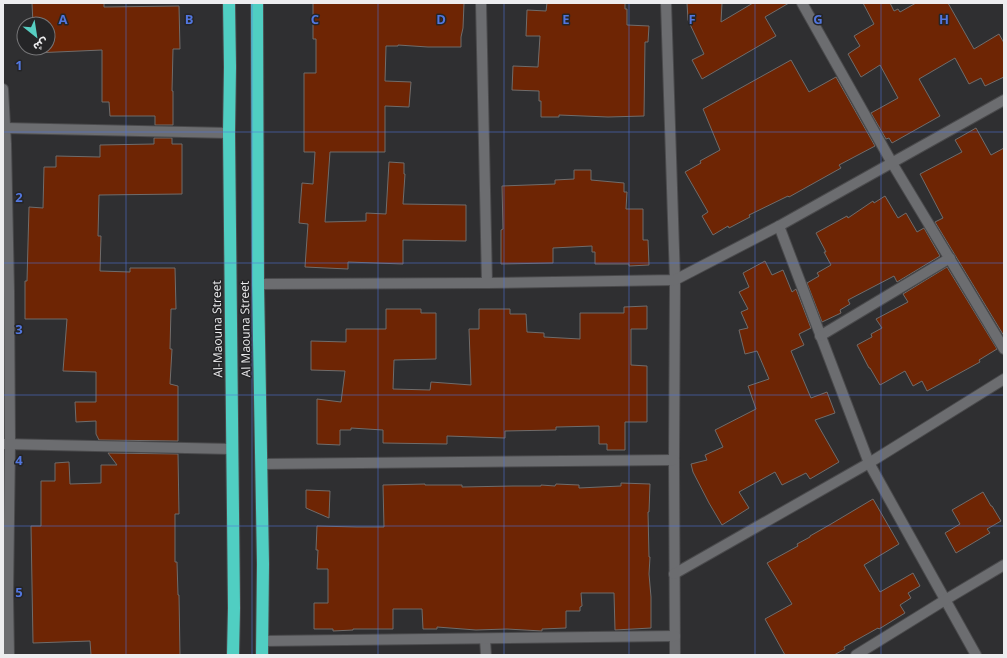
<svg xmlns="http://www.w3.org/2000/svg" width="1007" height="658" viewBox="0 0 1007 658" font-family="'Open Sans','Noto Sans Arabic',sans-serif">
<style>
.building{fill:#6e2504;stroke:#6f6c6b}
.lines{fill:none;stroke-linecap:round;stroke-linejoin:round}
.street-casing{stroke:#4a4a4c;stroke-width:12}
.highway-casing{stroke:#4a4a4c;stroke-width:14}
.street{stroke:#6c6d70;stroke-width:10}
.highway{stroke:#50cec2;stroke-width:12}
.grid{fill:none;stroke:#5176de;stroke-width:1;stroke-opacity:0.55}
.labels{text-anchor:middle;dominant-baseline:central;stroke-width:3;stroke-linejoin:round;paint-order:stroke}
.street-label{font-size:12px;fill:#ededef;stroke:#252527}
.grid-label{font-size:13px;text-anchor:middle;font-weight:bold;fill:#5176de;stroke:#252527;stroke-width:3;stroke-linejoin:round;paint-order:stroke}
</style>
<rect width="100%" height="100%" fill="#2f2f31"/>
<g class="building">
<polygon points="32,3 104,3 104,7 179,6 180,49 173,49 172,91 173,91 173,125 155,125 155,116 110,116 109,102 102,102 102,50 34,53 34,48 48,48 48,24 33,24"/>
<polygon points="313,3 464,3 463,28 461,37 461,47 428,47 398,45 398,46 386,46 385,81 411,82 409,107 385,106 385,152 330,152 325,222 366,221 366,213 386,214 389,162 404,163 404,174 405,174 403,204 466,205 466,241 403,240 403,264 348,262 348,269 305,267 308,224 299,223 302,183 313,184 315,152 304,152 304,73 316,73 316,39 313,39"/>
<polygon points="547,3 625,3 625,9 627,9 627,25 649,26 648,42 645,42 644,116 608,117 559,115 559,117 541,117 541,101 539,101 539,91 512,90 513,66 538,67 540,36 526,36 527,10 546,11"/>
<polygon points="687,3 722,3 721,22 753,3 789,3 765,17 776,36 702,79 692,60 704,54 688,20"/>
<polygon points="863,3 890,3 894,11 898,9 900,12 916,3 948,3 974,49 999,34 1004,43 1004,77 985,86 981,78 969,84 955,58 919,79 940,116 892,143 889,138 886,139 871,113 898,98 880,65 861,77 848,54 860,46 854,36 874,24"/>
<polygon points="791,60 809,92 836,77 875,146 839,165 841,168 789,197 788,196 749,215 750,217 729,228 728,226 713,235 702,216 708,212 685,172 701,163 700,161 720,150 703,109"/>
<polygon points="976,128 991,155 1004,148 1004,336 935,222 943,218 920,174 962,152 955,140"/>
<polygon points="154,138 172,138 172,144 182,144 182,194 99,195 98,236 101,236 100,271 130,272 130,268 175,268 176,309 171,309 170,349 172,349 170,384 178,386 178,441 99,440 96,434 96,421 76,422 75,402 96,402 96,372 63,371 67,319 25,319 25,281 27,281 29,207 43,208 44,167 56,167 56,156 100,157 100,145 154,144"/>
<polygon points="574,170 591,170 591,180 624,183 624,192 627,192 626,209 643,209 643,240 648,240 649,265 629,266 629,264 595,264 595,252 592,252 592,246 553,248 553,263 501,264 501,230 503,229 502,186 555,184 555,180 574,179"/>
<polygon points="885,196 898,218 906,213 917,232 924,228 940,256 897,282 894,276 848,300 850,304 840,310 841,313 822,322 807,283 819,276 817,273 831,265 824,252 826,252 816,233 847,216 848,218 873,201 874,203"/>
<polygon points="765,261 772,275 783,270 792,292 796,289 811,328 799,334 804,345 791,351 811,398 827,392 835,413 815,420 839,462 810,479 806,473 782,485 775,472 739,492 749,508 722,525 709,503 693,472 691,464 707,460 705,455 723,447 715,430 756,409 748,386 769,379 757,351 745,354 739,330 748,328 741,312 748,309 739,292 749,287 743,273"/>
<polygon points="947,267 997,349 979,360 980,362 927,391 922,381 913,386 905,371 880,385 870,368 869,368 857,345 872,337 871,334 882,328 876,319 908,302 903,294"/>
<polygon points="647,306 647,329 631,329 631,365 647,366 647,422 625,422 625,450 607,450 607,444 599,444 599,426 556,427 556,430 505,431 505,438 447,436 447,444 383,443 383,430 351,428 351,430 340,430 340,445 317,444 317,399 341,402 345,371 311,370 311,341 346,342 346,329 386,329 386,309 421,309 421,313 436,313 436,359 394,360 393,389 430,390 431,382 471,385 469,329 479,329 479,309 510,309 510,314 526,314 527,332 544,333 544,337 580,339 580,313 624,313 624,307"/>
<polygon points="108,453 178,454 179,514 175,514 175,562 177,562 178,595 179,595 180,655 91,655 90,641 33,643 31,526 41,526 41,481 55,481 55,463 69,462 70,484 101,483 101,465 117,465"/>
<polygon points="621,483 650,484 649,512 648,512 649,557 650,557 649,574 651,597 651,628 615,630 614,593 581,593 582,606 580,607 580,611 566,611 566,628 542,629 542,631 507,629 476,630 437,627 437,629 423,629 422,609 393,609 393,629 353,629 353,630 333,631 333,629 314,629 314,603 328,603 328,569 317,569 318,550 316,550 317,526 356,527 384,527 383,485 425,484 425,485 462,485 462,487 513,486 541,486 541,485 555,486 556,484 579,485 579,488 621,486"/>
<polygon points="306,490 330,491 329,518 306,508"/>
<polygon points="983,492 991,506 992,506 1001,521 987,529 990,533 956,553 945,533 960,524 952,510"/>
<polygon points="873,499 899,544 864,565 880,592 913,573 920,586 908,593 911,598 900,605 905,613 879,629 878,628 844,647 845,649 834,655 785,655 765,619 792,604 767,563 798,546 797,544 810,537 810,536 831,524"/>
</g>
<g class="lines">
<g class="street-casing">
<g id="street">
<polyline points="481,3 487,283"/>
<polyline points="666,3 675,280 674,460 675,655"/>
<polyline points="802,3 892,163 1004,349"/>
<polyline points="3,89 6,144 9,291 10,444 8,596 9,655"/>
<polyline points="5,128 229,133"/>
<polyline points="779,226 869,463 976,655"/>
<polyline points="258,284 487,283 675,280 779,226 1004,100"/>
<polyline points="820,336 950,258"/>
<polyline points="3,444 232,449"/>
<polyline points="261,464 674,460"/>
<polyline points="674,574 869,463 1004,379"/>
<polyline points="485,639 486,655"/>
<polyline points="262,641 675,636"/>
<polyline points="856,655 945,600 1004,565"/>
</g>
</g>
<g class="highway-casing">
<g id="highway">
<polyline points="229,3 230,67 229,133 234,608 233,655"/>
<polyline points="257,3 258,284 263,564 262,655"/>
</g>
</g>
<use href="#street" class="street"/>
<use href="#highway" class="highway"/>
</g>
<path class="grid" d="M 126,3 L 126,655M 252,3 L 252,655M 378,3 L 378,655M 504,3 L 504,655M 629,3 L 629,655M 755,3 L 755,655M 881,3 L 881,655M 3,132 L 1004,132M 3,263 L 1004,263M 3,395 L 1004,395M 3,526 L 1004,526"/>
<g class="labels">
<g class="street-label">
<text transform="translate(217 329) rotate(-91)">Al-Maouna Street</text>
<text transform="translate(245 329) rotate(-91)">Al Maouna Street</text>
</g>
</g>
<g class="grid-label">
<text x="63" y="24">A</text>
<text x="189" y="24">B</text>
<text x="315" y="24">C</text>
<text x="441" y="24">D</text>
<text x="566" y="24">E</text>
<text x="692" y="24">F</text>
<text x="818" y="24">G</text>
<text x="944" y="24">H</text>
<text x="19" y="70">1</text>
<text x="19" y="202">2</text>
<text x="19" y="334">3</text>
<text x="19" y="465">4</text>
<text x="19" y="597">5</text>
</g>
<rect width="1007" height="658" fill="none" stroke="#ededef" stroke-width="8"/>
<g transform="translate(36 36) rotate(150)"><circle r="19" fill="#252527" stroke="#757577"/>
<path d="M0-3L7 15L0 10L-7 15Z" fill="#57cec2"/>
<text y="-6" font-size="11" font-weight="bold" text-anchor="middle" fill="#ededef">ش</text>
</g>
</svg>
